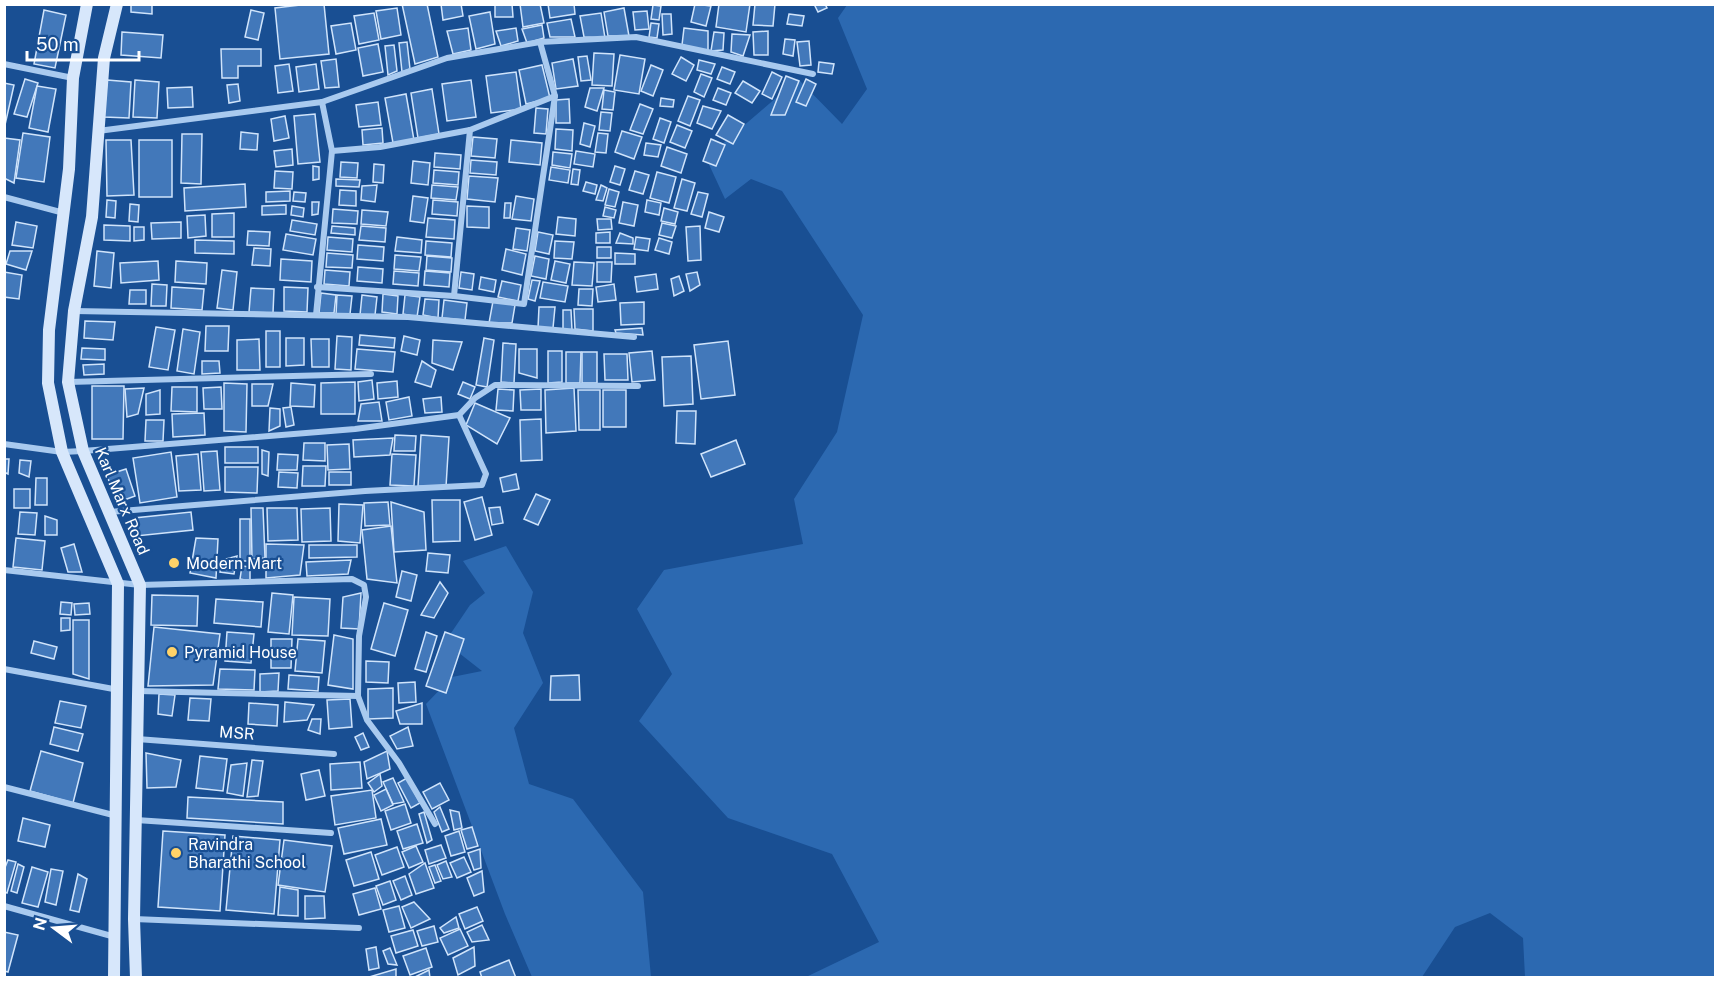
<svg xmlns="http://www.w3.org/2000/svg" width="1720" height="982" viewBox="0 0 1720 982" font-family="'Public Sans',sans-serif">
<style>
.green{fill:#2c69b1}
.building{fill:#4278ba;stroke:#d0e4fb;stroke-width:1.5}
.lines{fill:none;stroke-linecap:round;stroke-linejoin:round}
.minor{stroke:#a9caef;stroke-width:6}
.secondary{stroke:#d7e7fb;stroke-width:12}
.poi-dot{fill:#ffd268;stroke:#194f93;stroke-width:2}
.labels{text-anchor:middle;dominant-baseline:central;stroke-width:4.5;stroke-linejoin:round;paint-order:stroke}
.street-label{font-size:16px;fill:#fff;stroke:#194f93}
.poi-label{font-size:16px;fill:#fff;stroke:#194f93;text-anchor:start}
</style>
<rect width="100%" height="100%" fill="#194f93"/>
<g class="green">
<polygon points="847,5 1715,5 1715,977 1525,977 1523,938 1490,913 1455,927 1422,977 806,977 879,942 832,854 728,818 639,721 672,674 637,609 664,570 803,544 794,499 837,432 863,315 782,191 751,179 725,199 706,158 798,79 842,124 867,89 838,18"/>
<polygon points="506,546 533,592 523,633 543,683 514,728 529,784 573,799 643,892 651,977 532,977 505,914 426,704 452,677 482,671 445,642 470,605 485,593 463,561"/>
</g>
<g class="building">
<polygon points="131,4 152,4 152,14 131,12"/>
<polygon points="309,4 324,4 329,54 280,59 275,8"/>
<polygon points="402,4 427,4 438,57 415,64"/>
<polygon points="441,4 461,4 463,16 443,20"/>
<polygon points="495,4 512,4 513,17 495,17"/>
<polygon points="520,4 540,4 544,23 523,27"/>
<polygon points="548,4 574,4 575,14 550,18"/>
<polygon points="695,4 711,6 706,26 691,22"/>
<polygon points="719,4 750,4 746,32 716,27"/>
<polygon points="755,4 775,4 773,26 753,25"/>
<polygon points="814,4 825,4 827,8 818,12"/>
<polygon points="653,5 661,6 659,20 651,19"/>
<polygon points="397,8 401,35 381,39 376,11"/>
<polygon points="624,8 629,36 608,36 604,12"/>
<polygon points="44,10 66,15 55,68 34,64"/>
<polygon points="251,10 264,13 258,40 245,37"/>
<polygon points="647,11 649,29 635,30 633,12"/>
<polygon points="490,12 495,44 476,49 469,16"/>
<polygon points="374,13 379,40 359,44 354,16"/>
<polygon points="601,13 605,38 584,37 580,16"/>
<polygon points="662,14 671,14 672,34 663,35"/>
<polygon points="789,14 804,16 802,26 787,24"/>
<polygon points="571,19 575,37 550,37 547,23"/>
<polygon points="351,23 356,50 336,54 331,26"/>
<polygon points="651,23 659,24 657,38 649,37"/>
<polygon points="542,25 544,38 527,43 522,29"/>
<polygon points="468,28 471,50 453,54 447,31"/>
<polygon points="516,28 518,41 501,46 496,31"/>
<polygon points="684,28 708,31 708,51 682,45"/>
<polygon points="768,31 768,55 754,55 753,32"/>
<polygon points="122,32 163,35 161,58 121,55"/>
<polygon points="714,32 724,33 723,50 711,51"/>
<polygon points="732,34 750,35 743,56 731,52"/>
<polygon points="785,39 795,40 793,56 783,54"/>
<polygon points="809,41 811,65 800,66 797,42"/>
<polygon points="407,42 410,69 402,72 399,43"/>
<polygon points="378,44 383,72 363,76 358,48"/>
<polygon points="394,45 397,71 388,75 385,46"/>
<polygon points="221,49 261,49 261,66 238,66 238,78 222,78"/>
<polygon points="594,53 614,54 612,86 592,85"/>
<polygon points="620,55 645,59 639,94 614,90"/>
<polygon points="587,56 591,80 581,81 578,57"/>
<polygon points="681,57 694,65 686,81 672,74"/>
<polygon points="336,59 339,87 325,88 321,61"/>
<polygon points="573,59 578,86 556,89 552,63"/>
<polygon points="699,60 715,64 711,74 697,70"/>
<polygon points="819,62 834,64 832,74 818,72"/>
<polygon points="289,64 293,91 278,93 275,66"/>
<polygon points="316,64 319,89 299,92 296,67"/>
<polygon points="542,65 550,98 526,104 519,70"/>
<polygon points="651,65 663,70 653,96 641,91"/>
<polygon points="722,67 735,72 730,84 717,79"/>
<polygon points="516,72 521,109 491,113 486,76"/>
<polygon points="772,72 782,77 772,99 762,94"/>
<polygon points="701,74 712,78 704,97 694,92"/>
<polygon points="786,76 799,81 785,115 771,115"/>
<polygon points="25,79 38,83 27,117 14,114"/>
<polygon points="806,79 816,84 806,106 796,102"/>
<polygon points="107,80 131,82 129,118 104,117"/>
<polygon points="135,80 159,82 157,118 133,117"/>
<polygon points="471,80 476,117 447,121 442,84"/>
<polygon points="743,81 760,91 752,103 735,93"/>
<polygon points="4,83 14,85 5,125 4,125"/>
<polygon points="238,84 240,101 229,103 227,85"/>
<polygon points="37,86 56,89 48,132 29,128"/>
<polygon points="192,87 193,107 168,108 167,88"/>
<polygon points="590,88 604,88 597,111 585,107"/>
<polygon points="718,88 731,93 726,105 713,100"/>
<polygon points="432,89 439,134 418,138 411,93"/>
<polygon points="604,90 615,92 613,110 602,109"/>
<polygon points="406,94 414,140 393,143 385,98"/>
<polygon points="688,96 700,100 690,126 678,121"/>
<polygon points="661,98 674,100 673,107 660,106"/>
<polygon points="569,99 570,123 556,123 556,100"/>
<polygon points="378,102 381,125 359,127 356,105"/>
<polygon points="640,104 653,109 643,134 630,130"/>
<polygon points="703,106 721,111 712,129 697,123"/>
<polygon points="536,108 548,109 546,134 534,133"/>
<polygon points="601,112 612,113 610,131 599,130"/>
<polygon points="315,114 320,162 298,164 294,116"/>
<polygon points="728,115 744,124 733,144 716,135"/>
<polygon points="285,116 289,138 274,141 271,119"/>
<polygon points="660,118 671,122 664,143 653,139"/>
<polygon points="584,123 595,126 590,147 580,144"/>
<polygon points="677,125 692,131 685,148 670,142"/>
<polygon points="382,128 383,143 363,145 362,130"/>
<polygon points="556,129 573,130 572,151 555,149"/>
<polygon points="622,131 642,137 634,159 615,152"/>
<polygon points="241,132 258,134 257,150 240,149"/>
<polygon points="23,133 50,137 44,182 16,178"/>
<polygon points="598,133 608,134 606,153 595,152"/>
<polygon points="182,134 202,134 201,184 181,183"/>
<polygon points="473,137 497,139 495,158 471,156"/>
<polygon points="4,138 20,140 14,183 4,178"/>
<polygon points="711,139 725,145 716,166 703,161"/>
<polygon points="106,140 131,140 134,195 107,196"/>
<rect x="139" y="140" width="33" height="57"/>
<polygon points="511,140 542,143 540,165 509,162"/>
<polygon points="646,143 661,145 658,157 644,155"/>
<polygon points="667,147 687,154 681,173 661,166"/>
<polygon points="292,149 293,165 276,167 274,151"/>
<polygon points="576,151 595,154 593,167 574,164"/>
<polygon points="553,152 572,154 570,168 552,165"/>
<polygon points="435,153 461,155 460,169 434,167"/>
<polygon points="471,160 497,162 496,175 470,173"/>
<polygon points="413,161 430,163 428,185 411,183"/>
<polygon points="341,162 358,163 357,178 340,177"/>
<polygon points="374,164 384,165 383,183 373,182"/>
<polygon points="313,166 319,167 319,179 313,180"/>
<polygon points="615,166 625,169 620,185 610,182"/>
<polygon points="551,167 570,170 568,183 549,180"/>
<polygon points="573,169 580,170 578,185 571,184"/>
<polygon points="434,170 459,172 458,185 433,183"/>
<polygon points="275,171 293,172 292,189 274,188"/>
<polygon points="635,171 649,175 643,194 629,190"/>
<polygon points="657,172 676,177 669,203 650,198"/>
<polygon points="469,176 498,178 495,202 467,199"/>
<polygon points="336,179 360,180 359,187 336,186"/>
<polygon points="682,179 695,183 687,211 674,208"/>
<polygon points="586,182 597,185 595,194 583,191"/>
<polygon points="245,184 246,207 185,211 184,188"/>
<polygon points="377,185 375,202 361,200 362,186"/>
<polygon points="432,185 458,187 456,200 431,198"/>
<polygon points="601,185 607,188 603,201 596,200"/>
<polygon points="609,189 619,192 615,207 605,205"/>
<polygon points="340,190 356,191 356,206 339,205"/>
<polygon points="290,191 290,201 266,202 266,192"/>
<polygon points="294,192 306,193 305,202 293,201"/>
<polygon points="698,192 708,194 702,217 691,214"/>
<polygon points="413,196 428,198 424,223 410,221"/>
<polygon points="516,196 534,199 531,221 512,219"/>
<polygon points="107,200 116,201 115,218 106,217"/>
<polygon points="433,200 458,202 457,216 432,214"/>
<polygon points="647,200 661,203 659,215 645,212"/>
<polygon points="312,202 319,202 318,214 312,215"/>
<polygon points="623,202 638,205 634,226 619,223"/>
<polygon points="505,203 511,203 510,218 504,218"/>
<polygon points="130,204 139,205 138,222 129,221"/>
<polygon points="286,205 286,214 262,215 262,206"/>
<polygon points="292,206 304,208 303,217 291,215"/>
<polygon points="467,206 489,207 489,228 467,227"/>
<polygon points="605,207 616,210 614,218 603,216"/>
<polygon points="664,208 678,212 675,224 661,221"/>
<polygon points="333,209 358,211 357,224 332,223"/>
<polygon points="362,210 388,212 386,226 361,224"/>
<polygon points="709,212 724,217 719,232 705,228"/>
<polygon points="234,213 234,237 212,237 212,214"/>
<polygon points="205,215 206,236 188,238 187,216"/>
<polygon points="558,217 576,219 575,236 556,234"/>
<polygon points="428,218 455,220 454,239 426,237"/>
<polygon points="597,219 611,219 612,229 598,230"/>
<polygon points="292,220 317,224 315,235 290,231"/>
<polygon points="16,222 37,226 33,248 12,245"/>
<polygon points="181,222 181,238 152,239 151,223"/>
<polygon points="662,223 676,226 672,238 659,235"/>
<polygon points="104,225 130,226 130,241 104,240"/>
<polygon points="332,226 355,228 355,235 331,233"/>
<polygon points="361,226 386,228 385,242 359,240"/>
<polygon points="700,226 701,260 688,261 686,227"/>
<polygon points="134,227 144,227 144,240 134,241"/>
<polygon points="516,228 530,230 527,251 513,249"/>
<polygon points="248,231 270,232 269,246 247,245"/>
<polygon points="538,232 553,235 549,254 535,251"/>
<polygon points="610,232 610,243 596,243 596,233"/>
<polygon points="620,233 633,238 633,244 616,243"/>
<polygon points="286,234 316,239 313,255 283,250"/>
<polygon points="328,237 353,239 352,252 327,250"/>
<polygon points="397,237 422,240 421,253 395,251"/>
<polygon points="636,237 650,239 648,251 634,249"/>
<polygon points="659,238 672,242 669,254 655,250"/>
<polygon points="195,240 234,241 234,254 195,253"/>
<polygon points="426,241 452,243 451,257 425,255"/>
<polygon points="555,241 574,242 572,259 554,258"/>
<polygon points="358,245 384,247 383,261 357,259"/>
<rect x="597" y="247" width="14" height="11"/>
<polygon points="254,248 271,249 270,266 252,265"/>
<polygon points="506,249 526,254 522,275 502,270"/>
<polygon points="10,251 32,251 26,270 6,264"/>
<polygon points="97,251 114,253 111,288 94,286"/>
<polygon points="327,253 353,255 352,268 326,267"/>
<polygon points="615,253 635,254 635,264 615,264"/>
<polygon points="395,255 421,257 419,271 394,269"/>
<polygon points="427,256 452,258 451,272 426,270"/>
<polygon points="535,256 549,259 546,279 531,276"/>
<polygon points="281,259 312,261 311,282 280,280"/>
<polygon points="158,261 159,280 121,283 120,263"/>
<polygon points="176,261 207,263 206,284 175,282"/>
<polygon points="555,261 570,264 566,283 551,280"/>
<polygon points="574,262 594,263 592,286 572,285"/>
<polygon points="597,262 612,262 611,282 597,282"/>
<polygon points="358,267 383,269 382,283 357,281"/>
<polygon points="222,270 237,272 233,310 217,308"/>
<polygon points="325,270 350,272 349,286 324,284"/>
<polygon points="394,271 419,273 418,286 393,284"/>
<polygon points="425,271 450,273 449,287 424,285"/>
<polygon points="4,272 22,275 19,299 4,297"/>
<polygon points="461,272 474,274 472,290 459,288"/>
<polygon points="697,272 700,285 690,291 686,274"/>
<polygon points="656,274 658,289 637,292 635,277"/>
<polygon points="679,276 684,291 674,296 671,279"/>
<polygon points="481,277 496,280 494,292 479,289"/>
<polygon points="532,280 540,281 535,301 528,299"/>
<polygon points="502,281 521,285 518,301 498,297"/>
<polygon points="543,282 568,286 565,302 540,298"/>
<polygon points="152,284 167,285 166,306 151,306"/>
<polygon points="614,284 616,300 598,302 596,287"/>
<polygon points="172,287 204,289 202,310 171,308"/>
<polygon points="284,287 308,288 307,312 284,311"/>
<polygon points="251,288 274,289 273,313 249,312"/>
<polygon points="579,289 593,289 592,306 578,305"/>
<polygon points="130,290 146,290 146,304 129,304"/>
<polygon points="321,293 336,295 334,313 319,313"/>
<polygon points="383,294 398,296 397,314 382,312"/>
<polygon points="337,295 352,296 350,314 336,315"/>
<polygon points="362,295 377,297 375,315 360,315"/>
<polygon points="405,295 420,297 417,317 403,314"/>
<polygon points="425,299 439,300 438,318 423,315"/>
<polygon points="444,300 467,303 465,320 442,318"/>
<polygon points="493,301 515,305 512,323 489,323"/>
<polygon points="644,302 644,324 621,325 620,303"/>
<polygon points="539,307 555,307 553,328 538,328"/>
<polygon points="574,309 593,309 593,331 575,329"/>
<polygon points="563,310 571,310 572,330 563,330"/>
<polygon points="85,321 115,322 113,340 84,338"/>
<polygon points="206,326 229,326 228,351 205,351"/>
<polygon points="156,327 175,330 168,370 149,367"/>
<polygon points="642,328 643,335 616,333 615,330"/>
<polygon points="183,329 200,332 194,374 177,371"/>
<rect x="266" y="331" width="14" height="36"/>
<polygon points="360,335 395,338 394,348 359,345"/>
<polygon points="337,336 352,337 351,370 335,369"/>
<polygon points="404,336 420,340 417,355 401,351"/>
<polygon points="286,338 304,338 304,365 286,366"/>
<polygon points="484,338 494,340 487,387 476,385"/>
<polygon points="259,339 260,370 237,370 237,340"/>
<polygon points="311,339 329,339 329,367 312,367"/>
<polygon points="433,340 462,342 453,370 432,363"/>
<polygon points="728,341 735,395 701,399 694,345"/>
<polygon points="503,343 516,344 514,383 501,382"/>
<polygon points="82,348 105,349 105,360 81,359"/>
<polygon points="357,349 395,352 393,372 355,369"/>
<polygon points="519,349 537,349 537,378 519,373"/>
<polygon points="548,351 562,351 562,382 548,383"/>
<polygon points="652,351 655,380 632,382 629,353"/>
<polygon points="566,352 581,352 580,383 566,383"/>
<rect x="582" y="352" width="15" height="31"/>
<polygon points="604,354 627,354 628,380 605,380"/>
<polygon points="691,356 693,404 664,406 662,357"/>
<polygon points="202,361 219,361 220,373 202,374"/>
<polygon points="422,361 436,370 431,387 415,382"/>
<polygon points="104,364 104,374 84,375 83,365"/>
<polygon points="372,380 374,399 359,401 358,382"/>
<polygon points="397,381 398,397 378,399 377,383"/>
<polygon points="355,382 355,414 321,414 321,383"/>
<polygon points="463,382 475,387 470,399 458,394"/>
<polygon points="224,383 247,384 246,432 224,431"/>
<polygon points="291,383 315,385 314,407 290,406"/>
<polygon points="252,384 273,384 268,406 252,406"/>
<polygon points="92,386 124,386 123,439 92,439"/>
<polygon points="172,387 197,387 197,412 171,411"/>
<polygon points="221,387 222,409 204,409 203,388"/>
<polygon points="144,388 138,414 127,417 125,389"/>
<polygon points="574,388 576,431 546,433 545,390"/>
<polygon points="498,389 514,390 513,411 496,410"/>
<polygon points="541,389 541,410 521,410 520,390"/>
<polygon points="160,390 160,414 146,415 146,394"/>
<polygon points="578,390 600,390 600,430 579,430"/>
<rect x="603" y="390" width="23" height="37"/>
<polygon points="409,397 412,416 389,420 386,402"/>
<polygon points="441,397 442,412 425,413 423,399"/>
<polygon points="379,402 382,421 358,421 361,404"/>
<polygon points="475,403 510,418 497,444 466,425"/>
<polygon points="291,407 294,425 286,427 283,408"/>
<polygon points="270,408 280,409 280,426 269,431"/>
<polygon points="677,411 696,411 695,444 676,443"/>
<polygon points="204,413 205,435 173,437 172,414"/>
<polygon points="541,419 542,460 521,461 520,420"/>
<polygon points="146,420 164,420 163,441 145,441"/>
<polygon points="395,435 416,436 415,451 394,451"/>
<polygon points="421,435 449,437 446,487 418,486"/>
<polygon points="393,438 390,455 354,457 353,440"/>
<polygon points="736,440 745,464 711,477 701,454"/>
<polygon points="304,443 325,443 325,461 303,460"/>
<polygon points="349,444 350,469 328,470 327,445"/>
<rect x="225" y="447" width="33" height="16"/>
<polygon points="262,450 269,452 268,476 262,474"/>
<polygon points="217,451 220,490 204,491 201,452"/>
<polygon points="171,452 177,497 140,503 133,458"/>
<polygon points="198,454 201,490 179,491 176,456"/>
<polygon points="278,454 298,455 297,470 277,470"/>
<polygon points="392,454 416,455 414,486 390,485"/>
<polygon points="4,459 9,459 8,474 4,472"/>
<polygon points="20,460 31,461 29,477 19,473"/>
<polygon points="303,466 326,466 325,486 302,486"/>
<polygon points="225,467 258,467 257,493 225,492"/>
<polygon points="126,469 135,496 116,503 107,475"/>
<polygon points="279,472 298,473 297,488 278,487"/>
<rect x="329" y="472" width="22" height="13"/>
<polygon points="516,474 519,489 503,492 500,478"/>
<polygon points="36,478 47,478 47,505 35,505"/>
<rect x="14" y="489" width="16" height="19"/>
<polygon points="536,494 550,500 538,525 524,519"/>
<polygon points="482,497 492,535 475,540 464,502"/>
<polygon points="432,500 460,500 460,541 433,542"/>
<polygon points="388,502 390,525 365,526 364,503"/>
<polygon points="391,502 424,512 426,550 394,552"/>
<polygon points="339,504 363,505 360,543 338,541"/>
<polygon points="500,507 503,523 492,525 489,508"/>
<polygon points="251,508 263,508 265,558 252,559"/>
<polygon points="267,508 297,508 298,540 268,541"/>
<polygon points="330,508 331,541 302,542 301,509"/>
<polygon points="20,512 37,513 35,535 18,534"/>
<polygon points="191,512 193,530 136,536 134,518"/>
<polygon points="45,516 57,520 57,535 45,535"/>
<rect x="240" y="519" width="10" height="42"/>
<polygon points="391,526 397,583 367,579 362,530"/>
<polygon points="16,538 45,541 42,570 13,567"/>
<polygon points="196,538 218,539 216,578 190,573"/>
<polygon points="74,544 82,572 68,572 61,548"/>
<polygon points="266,544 304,545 300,575 266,578"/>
<polygon points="309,545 357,545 357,557 309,558"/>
<polygon points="428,553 450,555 448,573 426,571"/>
<polygon points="237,556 234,574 220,572 222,560"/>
<polygon points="351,560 348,574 307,576 306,562"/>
<polygon points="242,566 250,567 250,581 240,579"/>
<polygon points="402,571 417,575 411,601 396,597"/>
<polygon points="440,582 448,593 434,618 421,615"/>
<polygon points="272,593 293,595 289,634 268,632"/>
<polygon points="361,593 359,629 341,628 343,597"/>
<polygon points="152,595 198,596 197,626 151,625"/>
<polygon points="294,597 330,599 328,636 292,635"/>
<polygon points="216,599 263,602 261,627 214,623"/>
<polygon points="61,602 72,603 71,615 60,614"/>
<polygon points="89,603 90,614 75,615 74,604"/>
<polygon points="384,603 408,610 395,656 371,649"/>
<polygon points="61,618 70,618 70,630 61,631"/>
<polygon points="73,620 89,620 89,679 73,674"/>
<polygon points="154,627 220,634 213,685 148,686"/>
<polygon points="227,632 254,634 251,663 225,661"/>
<polygon points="426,632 437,636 426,672 415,669"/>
<polygon points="445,632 464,639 446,693 426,686"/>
<polygon points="334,635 353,639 353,689 328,685"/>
<polygon points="271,639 292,639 291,668 271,668"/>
<polygon points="298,639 325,641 322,673 295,671"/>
<polygon points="34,641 57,647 54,659 31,653"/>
<polygon points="366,661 389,662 388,683 366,682"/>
<polygon points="220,669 255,670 254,690 218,689"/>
<polygon points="279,673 278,691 260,692 260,674"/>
<polygon points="289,675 319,677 318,691 288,689"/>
<polygon points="579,675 580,700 550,700 551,676"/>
<polygon points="415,682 416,702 399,703 398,683"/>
<polygon points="393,688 393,718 368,719 368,689"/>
<polygon points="159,694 175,695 172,716 158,714"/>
<polygon points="190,698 211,699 209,721 188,720"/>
<polygon points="350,699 352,727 329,729 327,700"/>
<polygon points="60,701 86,706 81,728 55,723"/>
<polygon points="285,702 314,705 307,720 284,722"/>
<polygon points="249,703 278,705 277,726 248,724"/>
<polygon points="422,703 422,724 400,724 396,711"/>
<polygon points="312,719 321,719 320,734 308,730"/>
<polygon points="54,727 83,734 78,751 50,744"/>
<polygon points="408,727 413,746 397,749 390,736"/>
<polygon points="363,733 369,747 361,750 355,737"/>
<polygon points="41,751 83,763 73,803 30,791"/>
<polygon points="387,751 390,769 367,779 364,762"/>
<polygon points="146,753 181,760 176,787 147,788"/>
<polygon points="200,756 227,759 223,791 196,788"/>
<polygon points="252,760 263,761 258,796 247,797"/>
<polygon points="360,762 362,788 331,790 330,764"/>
<polygon points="247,763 243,796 227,793 231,765"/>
<polygon points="319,770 325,796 306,800 301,774"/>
<polygon points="380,774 382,786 374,792 368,783"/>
<polygon points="393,778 404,802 393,804 383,782"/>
<polygon points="407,778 420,803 411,808 398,783"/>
<polygon points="440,783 449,800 432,809 423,792"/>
<polygon points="386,789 393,805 381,811 374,795"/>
<polygon points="372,790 376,818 335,825 331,796"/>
<polygon points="188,797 283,802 283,824 187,818"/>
<polygon points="405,804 411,823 391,830 385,811"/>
<polygon points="440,807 449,829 442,832 434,812"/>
<polygon points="450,810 459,812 462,828 454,830"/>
<polygon points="424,812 432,840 427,843 419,814"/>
<polygon points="23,818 50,825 45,847 18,841"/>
<polygon points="381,819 387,845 344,854 338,828"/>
<polygon points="417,824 423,843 403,849 397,831"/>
<polygon points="472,827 478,846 467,849 461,830"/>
<polygon points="163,831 225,835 220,911 158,907"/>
<polygon points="459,831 465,852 451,856 445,836"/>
<polygon points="233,836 280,840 274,914 226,910"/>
<polygon points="284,840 332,846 325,892 278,885"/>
<polygon points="441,845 446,858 429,864 425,850"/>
<polygon points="416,846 423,862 409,868 402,852"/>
<polygon points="397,847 404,867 382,875 375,855"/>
<polygon points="480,849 481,868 474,870 468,853"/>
<polygon points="371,852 379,879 354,886 346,860"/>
<polygon points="464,857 471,872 457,878 450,863"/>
<polygon points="8,860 16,862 7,893 4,892 4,870"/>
<polygon points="446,861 452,877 443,879 437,865"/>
<polygon points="425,863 434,888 416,894 409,874"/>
<polygon points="18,864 24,867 17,893 11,891"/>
<polygon points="435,865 441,881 435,883 429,867"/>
<polygon points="32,867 48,872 38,907 22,903"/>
<polygon points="51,869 63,871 56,905 45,902"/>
<polygon points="482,871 484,892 474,896 467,878"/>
<polygon points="78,874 87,879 79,912 70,910"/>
<polygon points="405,876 412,895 401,900 393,881"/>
<polygon points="390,881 396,900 383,905 376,886"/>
<polygon points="280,887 298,890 298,916 278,915"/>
<polygon points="375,888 381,909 359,915 353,894"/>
<polygon points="305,896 324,896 325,918 305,919"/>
<polygon points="414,902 430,919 411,928 402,907"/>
<polygon points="399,906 405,928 389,932 383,910"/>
<polygon points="477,907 483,921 465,929 459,914"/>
<polygon points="456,917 459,928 444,933 440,928"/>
<polygon points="482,925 489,940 472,942 467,932"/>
<polygon points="434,926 438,942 422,946 417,931"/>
<polygon points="460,929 468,946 448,955 440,938"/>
<polygon points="413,930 418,946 396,953 391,936"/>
<polygon points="4,932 18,935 8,972 4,971"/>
<polygon points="376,947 379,968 369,970 366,949"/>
<polygon points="474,947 475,966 458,975 453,958"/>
<polygon points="390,948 397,965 388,964 383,951"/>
<polygon points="426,948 432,967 410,975 403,956"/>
<polygon points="509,960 516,978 482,978 480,972"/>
<polygon points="396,969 396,978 369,978 369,977"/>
<polygon points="429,970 430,978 413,978"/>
</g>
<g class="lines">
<g class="minor">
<polyline points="4,64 73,78"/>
<polyline points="98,131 322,102 447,58 540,42 636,37 813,74"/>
<polyline points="332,151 380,147 470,130 555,96"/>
<polyline points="4,197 64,213"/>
<polyline points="317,287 454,296 524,304 555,96 540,42"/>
<polyline points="454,296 470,130"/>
<polyline points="74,311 408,317 634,337"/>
<polyline points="316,315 332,151 322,102"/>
<polyline points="68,382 371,374"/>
<polyline points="4,444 62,452 83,451 355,429 459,415 475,398 495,385 638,386"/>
<polyline points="109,512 365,491 482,485 486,474 459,415"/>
<polyline points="4,570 140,585 352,579 364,585 366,597 359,636 358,696 367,720 399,763 435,824"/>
<polyline points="4,669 119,690"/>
<polyline points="138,691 358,696"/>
<polyline points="137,739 334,754"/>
<polyline points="4,787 117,816"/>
<polyline points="136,820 331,833"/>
<polyline points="4,906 115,937"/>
<polyline points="134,919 359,928"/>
</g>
<g class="secondary">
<polyline points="87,4 73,78 69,169 49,330 48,383 62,452 118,584 114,978"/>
<polyline points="117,4 104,58 92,217 74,311 68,382 83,451 140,585 134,919 136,978"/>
</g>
</g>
<g class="poi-dot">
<circle cx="174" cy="563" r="6"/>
<circle cx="172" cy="652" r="6"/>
<circle cx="176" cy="853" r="6"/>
</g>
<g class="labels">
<g class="street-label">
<text transform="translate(122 501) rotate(67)">Karl Marx Road</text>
<text transform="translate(237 733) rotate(4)">MSR</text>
</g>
<g class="poi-label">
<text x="186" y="563">Modern Mart</text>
<text x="184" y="652">Pyramid House</text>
<text x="188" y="844">Ravindra<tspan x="188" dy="18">Bharathi School</tspan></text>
</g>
</g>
<rect width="1720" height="982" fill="none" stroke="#ffffff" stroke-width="12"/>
<g transform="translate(54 928) rotate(286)" stroke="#194f93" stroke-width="4.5" paint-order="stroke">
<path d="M0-4.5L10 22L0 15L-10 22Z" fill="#ffffff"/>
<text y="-9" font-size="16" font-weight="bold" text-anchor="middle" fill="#ffffff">N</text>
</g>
<path d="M27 51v9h112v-9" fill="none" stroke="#ffffff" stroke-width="3"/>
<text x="36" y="51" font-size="18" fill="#ffffff" stroke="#194f93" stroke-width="4.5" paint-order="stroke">50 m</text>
</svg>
